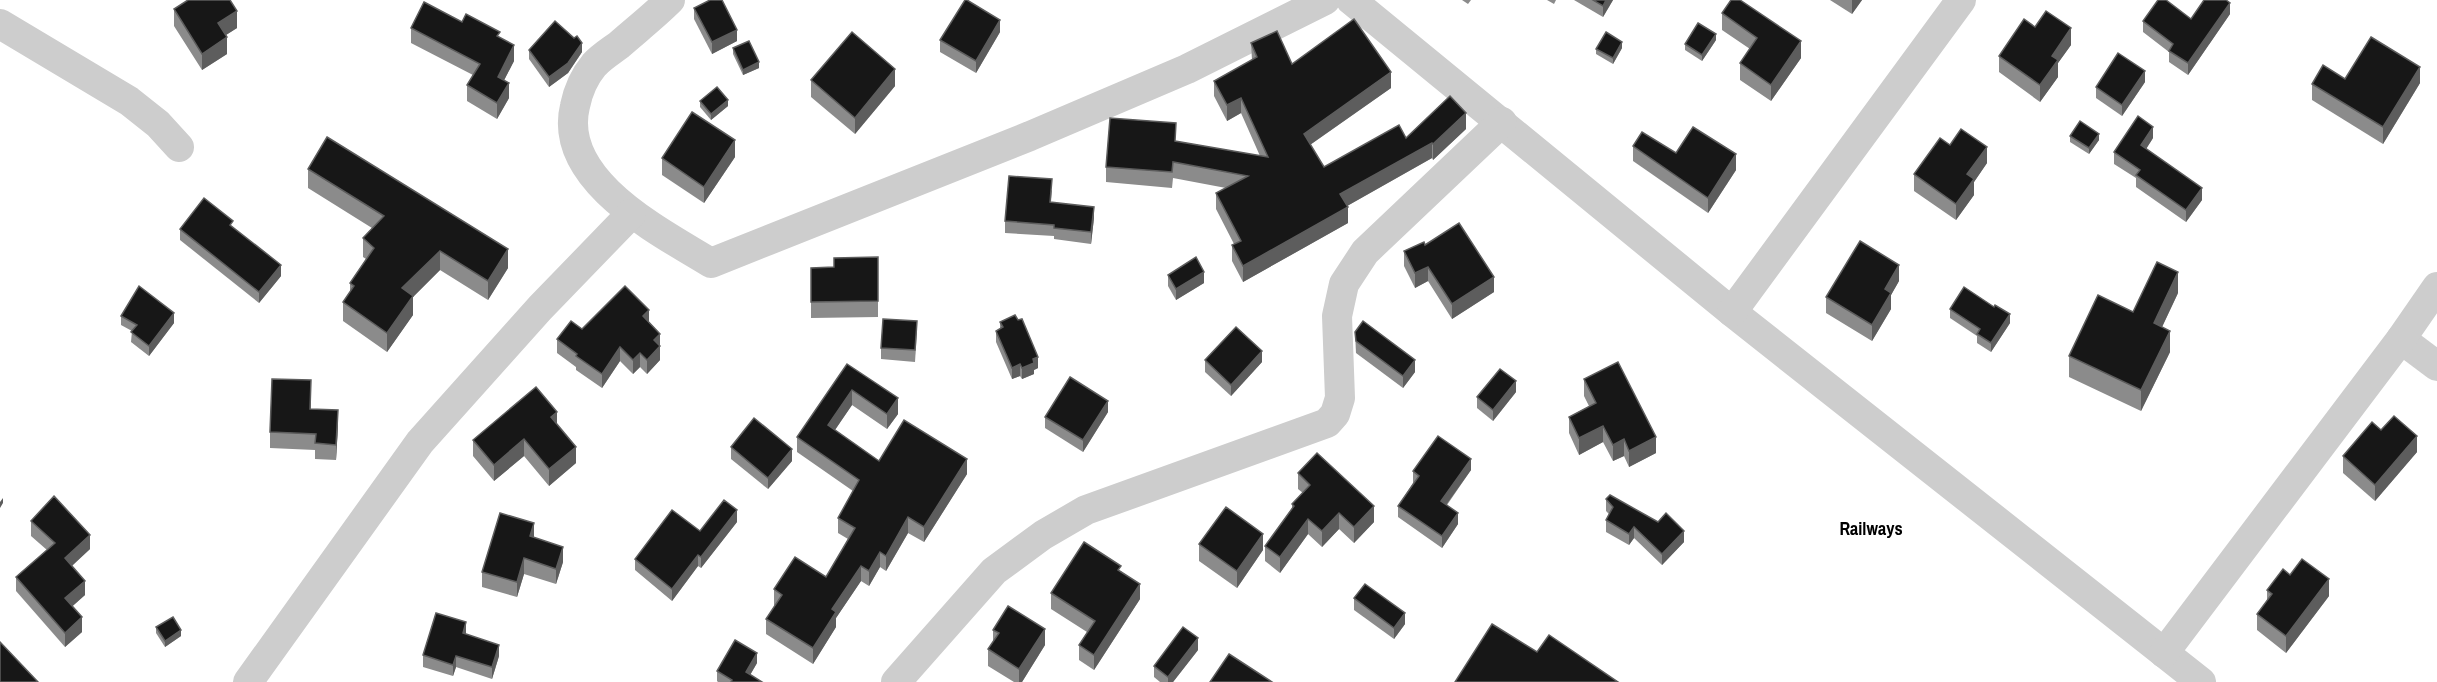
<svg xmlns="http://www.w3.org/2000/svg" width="2437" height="682" viewBox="0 0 2437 682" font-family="'Archivo Narrow',sans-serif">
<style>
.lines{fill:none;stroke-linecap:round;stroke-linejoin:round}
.minor{stroke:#cdcdcd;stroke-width:30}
.wall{fill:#8b8b8b}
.shaded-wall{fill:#5d5d5d}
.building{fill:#171717;stroke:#5d5d5d;stroke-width:1.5}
.labels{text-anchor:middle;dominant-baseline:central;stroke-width:6;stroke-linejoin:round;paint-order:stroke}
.neighbourhood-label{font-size:18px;font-weight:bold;fill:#000;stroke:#fff}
</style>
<rect width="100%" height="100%" fill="#fff"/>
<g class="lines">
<g class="minor">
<path d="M 670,0 C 654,16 636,30 619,45 C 611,51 601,57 594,65 C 584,77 578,91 575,106 C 557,180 659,231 711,263 L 1030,136 L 1187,69 L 1325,0"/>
<polyline points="1351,0 1732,312 2201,682"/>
<polyline points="0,24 129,101 158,124 179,147"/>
<polyline points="1732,312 1961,0"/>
<polyline points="2401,339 2437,366"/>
<polyline points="2164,653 2401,339 2437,287"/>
<polyline points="248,682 420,442 540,308 631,214"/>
<polyline points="896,682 994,571 1043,535 1086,510 1327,423 1335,414 1340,398 1337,316 1344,284 1365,252 1502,122"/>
</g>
</g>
<g class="wall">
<polygon points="1462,0 1471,0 1468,4"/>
<polygon points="1547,0 1556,0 1554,4"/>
<polygon points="1574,0 1613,0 1603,17"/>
<polygon points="1830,0 1862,0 1852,14"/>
<polygon points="694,8 737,41 712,54 694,19"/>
<polygon points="174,9 237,28 226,35 227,54 202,70 174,26"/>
<polygon points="1722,13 1801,58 1771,101 1740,80 1740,63 1750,49 1722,30"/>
<polygon points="2230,14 2188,75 2169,62 2169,52 2143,32 2143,21 2191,19"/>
<polygon points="462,22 500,38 514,61 504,80 509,98 497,119 467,101 467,85 473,75 411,43 411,28"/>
<polygon points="2035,27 2071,45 2058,63 2058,77 2040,102 1999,72 1999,56"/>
<polygon points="1000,32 976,73 940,52 940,40"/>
<polygon points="1716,40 1702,61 1685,50 1685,44"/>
<polygon points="1251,43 1292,64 1391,88 1310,145 1324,167 1406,138 1466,129 1433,160 1432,158 1347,206 1348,223 1243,282 1232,261 1232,245 1234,244 1216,209 1216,193 1226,188 1173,178 1172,188 1106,182 1106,167 1176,141 1260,156 1241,113 1227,121 1214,96 1214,81 1252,60"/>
<polygon points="733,48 759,68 743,75 733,54"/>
<polygon points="1622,48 1613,64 1596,54 1596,49"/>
<polygon points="529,50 582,52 568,73 549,87 529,59"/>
<polygon points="2345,79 2420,83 2383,144 2312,100 2312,84"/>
<polygon points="811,80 895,86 855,134 811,97"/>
<polygon points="2145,82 2122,116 2096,98 2096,87"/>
<polygon points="700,101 728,106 711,120 700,107"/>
<polygon points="2070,136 2099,140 2089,154 2070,142"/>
<polygon points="2153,138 2146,149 2202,200 2186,222 2136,187 2136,178 2114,164 2114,152"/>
<polygon points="1950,145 1987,163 1974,182 1974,195 1956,220 1914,191 1914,174"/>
<polygon points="1633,146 1676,153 1736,170 1708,213 1633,161"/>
<polygon points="735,157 704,203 662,175 662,158"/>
<polygon points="308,169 508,268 488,300 440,270 413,297 413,315 387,352 343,321 343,302 350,292 350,283 366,259 363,257 363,238 372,228 308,188"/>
<polygon points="1052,190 1051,202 1094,218 1091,244 1054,239 1054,236 1005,233 1005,221"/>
<polygon points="233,228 281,276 259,303 180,240 180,229"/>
<polygon points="1425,245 1494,292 1452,319 1428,281 1415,288 1404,266 1404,251"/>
<polygon points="878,257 878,317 811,318 811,268 834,267"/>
<polygon points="1168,275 1204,283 1176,300 1168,286"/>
<polygon points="1899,281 1891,295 1891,309 1872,341 1826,313 1826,297"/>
<polygon points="2178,293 2162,327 2170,352 2141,411 2069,377 2069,356 2133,312"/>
<polygon points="1950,309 2010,323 1991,352 1977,343 1977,336 1950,318"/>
<polygon points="121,316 174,323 149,356 131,342 132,331 121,325"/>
<polygon points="649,322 660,334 660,360 647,374 640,367 633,374 620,361 602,388 576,370 576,367 557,353 557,339 582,329"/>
<polygon points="1000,322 1038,368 1034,370 1034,374 1022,379 1020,376 1012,379 996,342 996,331 1000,329"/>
<polygon points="917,332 915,362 881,359 881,348"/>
<polygon points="1355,332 1415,372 1403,388 1356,353"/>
<polygon points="1205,360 1262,362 1231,396 1205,372"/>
<polygon points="847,364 898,414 887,429 852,405 835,430 879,461 967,474 924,542 908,533 886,571 880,567 869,586 861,581 836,618 836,627 813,664 766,634 766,619 775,605 774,605 774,589 826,577 848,539 838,533 838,518 853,491 797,452 797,437"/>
<polygon points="1584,379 1656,453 1629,467 1624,456 1613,461 1603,442 1579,455 1569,433 1569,417 1589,406 1584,396"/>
<polygon points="1516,392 1493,421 1477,408 1477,397"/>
<polygon points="311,396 311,409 338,426 336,460 315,459 315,450 270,448 270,432"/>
<polygon points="1108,412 1083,452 1045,428 1045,417"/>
<polygon points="557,425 576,463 549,486 524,456 494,481 473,456 473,440"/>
<polygon points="2381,430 2417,452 2375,501 2343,473 2343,456"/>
<polygon points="731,447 792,461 768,489 731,459"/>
<polygon points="1471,470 1447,505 1458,524 1442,548 1398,517 1398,506 1413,483 1413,471"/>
<polygon points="1298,473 1374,522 1354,543 1339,529 1322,547 1308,534 1280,573 1265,561 1265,546 1292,508 1292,504 1303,493 1298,489"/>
<polygon points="1606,499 1684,542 1662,565 1634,538 1629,545 1606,532 1606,520 1609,514 1606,511"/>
<polygon points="31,521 90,549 72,566 85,595 72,606 82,632 65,647 16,591 16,577 47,550 31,536"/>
<polygon points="737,522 701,568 698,566 672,601 635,570 635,559 700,531"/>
<polygon points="534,537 563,562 556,584 524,574 517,597 482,587 482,572"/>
<polygon points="1199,544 1263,550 1237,588 1199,561"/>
<polygon points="1121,571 1140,599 1094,670 1079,660 1079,645 1087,632 1051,609 1051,593"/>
<polygon points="2267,590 2329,596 2286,653 2257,630 2257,614 2267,601"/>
<polygon points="1354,598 1405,624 1394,639 1354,610"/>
<polygon points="156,627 181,636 165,647 156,633"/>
<polygon points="993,630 1045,645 1022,682 1014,682 988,666 988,649 993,643"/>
<polygon points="466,634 499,656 492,679 456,667 453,676 423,667 423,655"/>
<polygon points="1198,650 1173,682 1160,682 1154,677 1154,666"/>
<polygon points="757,663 750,675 762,682 718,682 717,681 717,671"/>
</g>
<g class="shaded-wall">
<polygon points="1606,0 1613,0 1603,17 1603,6"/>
<polygon points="1852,0 1862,0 1852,14"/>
<polygon points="2230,3 2230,14 2188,75 2188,63"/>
<polygon points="237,11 237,28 218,40 218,23"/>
<polygon points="1000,20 1000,32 976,73 976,61"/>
<polygon points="2071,28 2071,45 2058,63 2058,77 2040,102 2040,85 2052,56"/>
<polygon points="737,30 737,41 712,54 712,42"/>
<polygon points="1716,34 1716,40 1702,61 1702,55"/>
<polygon points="227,37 227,54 202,70 202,54"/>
<polygon points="1801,41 1801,58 1771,101 1771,85"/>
<polygon points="1622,42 1622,48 1613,64 1613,58"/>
<polygon points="582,43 582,52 568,73 549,87 549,77"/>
<polygon points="514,45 514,61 498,92 498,77"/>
<polygon points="759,62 759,68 743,75 743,70"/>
<polygon points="2420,67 2420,83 2383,144 2383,127"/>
<polygon points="895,69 895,86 855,134 855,118"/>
<polygon points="2145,71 2145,82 2122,116 2122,105"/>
<polygon points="1391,72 1391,88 1304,149 1304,134"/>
<polygon points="509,83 509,98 497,119 497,103"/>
<polygon points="1241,98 1241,113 1227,121 1227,105"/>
<polygon points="728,100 728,106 711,120 711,114"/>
<polygon points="1466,113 1466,129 1433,160 1433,144"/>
<polygon points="2153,127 2153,138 2141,157 2141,145"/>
<polygon points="2099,134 2099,140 2089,154 2089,148"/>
<polygon points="735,140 735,157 704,203 704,187"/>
<polygon points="1432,143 1432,158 1340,210 1340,194"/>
<polygon points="1987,147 1987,163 1974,182 1974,195 1956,220 1956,204 1967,174"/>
<polygon points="1736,154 1736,170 1708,213 1708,198"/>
<polygon points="2202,188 2202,200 2186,222 2186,210"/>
<polygon points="1094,207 1094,218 1091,244 1091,232"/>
<polygon points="1348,207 1348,223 1243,282 1243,266"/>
<polygon points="508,249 508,268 488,300 488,281"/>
<polygon points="440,251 440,270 413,297 413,315 387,352 387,333 402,288"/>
<polygon points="281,265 281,276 259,303 259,292"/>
<polygon points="1899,265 1899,281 1891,295 1891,309 1872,341 1872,325 1885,289"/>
<polygon points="1428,267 1428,281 1415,288 1415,273"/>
<polygon points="1204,272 1204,283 1176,300 1176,289"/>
<polygon points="2178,272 2178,293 2154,344 2154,323"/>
<polygon points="1494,277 1494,292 1452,319 1452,304"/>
<polygon points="649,310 649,325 643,316"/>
<polygon points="174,313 174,323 149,356 149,346"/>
<polygon points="2010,314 2010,323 1991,352 1991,343"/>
<polygon points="2170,331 2170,352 2141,411 2141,390"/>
<polygon points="660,334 660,360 647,374 647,360 654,340"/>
<polygon points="620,347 620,361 602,388 602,374"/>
<polygon points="1262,351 1262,362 1231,396 1231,385"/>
<polygon points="640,353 640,367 633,374 633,360"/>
<polygon points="1038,357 1038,368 1034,370 1034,374 1022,379 1022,368 1033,359"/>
<polygon points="1415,360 1415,372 1403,388 1403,376"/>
<polygon points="1020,364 1020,376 1012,379 1012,368"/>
<polygon points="1516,381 1516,392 1493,421 1493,410"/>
<polygon points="852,390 852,405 828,440 828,425"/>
<polygon points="898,398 898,414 887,429 887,414"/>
<polygon points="1108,401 1108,412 1083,452 1083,440"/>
<polygon points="338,410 338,426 336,460 336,445"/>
<polygon points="557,412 557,428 551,417"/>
<polygon points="1603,426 1603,442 1579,455 1579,438"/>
<polygon points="2417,436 2417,452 2375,501 2375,485"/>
<polygon points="1656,437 1656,453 1629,467 1629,451"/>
<polygon points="524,439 524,456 494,481 494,465"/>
<polygon points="1624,439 1624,456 1613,461 1613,445"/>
<polygon points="576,447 576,463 549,486 549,469"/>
<polygon points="792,449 792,461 768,489 768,478"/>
<polygon points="967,459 967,474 924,542 924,527"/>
<polygon points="1471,459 1471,470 1441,512 1441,501"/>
<polygon points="3,498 3,503 0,508 0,502"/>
<polygon points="1374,506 1374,522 1354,543 1354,527"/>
<polygon points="737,510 737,522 701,568 701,557"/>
<polygon points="1339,513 1339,529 1322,547 1322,531"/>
<polygon points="1458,513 1458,524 1442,548 1442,536"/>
<polygon points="908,517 908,533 886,571 886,556"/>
<polygon points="1308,519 1308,534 1280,573 1280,557"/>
<polygon points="534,523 534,538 530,536"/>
<polygon points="1634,527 1634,538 1629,545 1629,534"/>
<polygon points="1684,531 1684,542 1662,565 1662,554"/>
<polygon points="1263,534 1263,550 1237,588 1237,571"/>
<polygon points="90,535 90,549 65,572 65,558"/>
<polygon points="563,547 563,562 556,584 556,569"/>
<polygon points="880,552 880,567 869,586 869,571"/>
<polygon points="698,555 698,566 672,601 672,589"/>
<polygon points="524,558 524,574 517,597 517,582"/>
<polygon points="861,566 861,581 836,618 836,627 813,664 813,648 832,609"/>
<polygon points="2329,579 2329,596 2286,653 2286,636"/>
<polygon points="85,581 85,595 65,613 65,598"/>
<polygon points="1140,584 1140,599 1094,670 1094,655"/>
<polygon points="1405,613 1405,624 1394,639 1394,628"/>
<polygon points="82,617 82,632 65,647 65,633"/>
<polygon points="466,622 466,633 463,645 463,633"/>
<polygon points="1045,629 1045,645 1022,682 1019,682 1019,669"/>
<polygon points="181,630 181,636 165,647 165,641"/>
<polygon points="1198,638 1198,650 1173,682 1168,682 1168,677"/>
<polygon points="499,645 499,656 492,679 492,667"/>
<polygon points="757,653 757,663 746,682 746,672"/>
<polygon points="456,656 456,667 453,676 453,665"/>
</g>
<g class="building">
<polygon points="188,0 230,0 237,11 218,23 227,37 202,54 174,9"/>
<polygon points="710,0 722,0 737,30 712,42 694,8"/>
<polygon points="965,0 967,0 1000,20 976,61 940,40"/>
<polygon points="1593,0 1606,0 1603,6"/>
<polygon points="1731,0 1740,0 1801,41 1771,85 1740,63 1757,38 1722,13"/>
<polygon points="2158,0 2166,0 2191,19 2204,0 2226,0 2230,3 2188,63 2169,51 2173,44 2143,21"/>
<polygon points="424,2 462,22 466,14 500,32 497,36 514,45 498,77 509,83 497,103 467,85 480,64 411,28"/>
<polygon points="2046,11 2071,28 2052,56 2058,60 2040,85 1999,56 2024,19 2035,27"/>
<polygon points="1354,19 1391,72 1304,134 1324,167 1399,125 1406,138 1450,96 1466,113 1433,144 1432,143 1340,194 1348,207 1243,266 1232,245 1241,241 1216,193 1248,176 1173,162 1172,172 1106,167 1110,118 1176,123 1175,141 1268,157 1241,98 1227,105 1214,81 1257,57 1251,43 1277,31 1292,64"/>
<polygon points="555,21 574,38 577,36 582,43 568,63 549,77 529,50"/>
<polygon points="1698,23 1716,34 1702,55 1685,44"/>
<polygon points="852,32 895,69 855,118 811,80"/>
<polygon points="1606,32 1622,42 1613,58 1596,49"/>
<polygon points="2371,37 2420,67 2383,127 2312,84 2323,65 2345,79"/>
<polygon points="749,41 759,62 743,70 733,48"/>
<polygon points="2118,53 2145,71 2122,105 2096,87"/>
<polygon points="717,87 728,100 711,114 700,101"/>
<polygon points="692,112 735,140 704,187 662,158"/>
<polygon points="2138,116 2153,127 2141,145 2202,188 2186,210 2136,175 2140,170 2114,152"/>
<polygon points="2080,121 2099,134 2089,148 2070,136"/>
<polygon points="1693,127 1736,154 1708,198 1633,146 1642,132 1676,153"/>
<polygon points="1961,129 1987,147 1967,174 1974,179 1956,204 1914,174 1940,138 1950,145"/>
<polygon points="327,137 508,249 488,281 440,251 402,288 413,296 387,333 343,302 354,286 350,283 374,248 363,238 384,216 308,169"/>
<polygon points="1009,176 1052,179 1050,202 1094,207 1091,232 1054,228 1054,225 1005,221"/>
<polygon points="204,198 233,221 230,225 281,265 259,292 180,229"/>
<polygon points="1459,223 1494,277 1452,304 1428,267 1415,273 1404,251 1424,242 1425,245"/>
<polygon points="1860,241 1899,265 1885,289 1891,293 1872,325 1826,297"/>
<polygon points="878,257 878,301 811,302 811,268 834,267 834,258"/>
<polygon points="1196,257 1204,272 1176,289 1168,275"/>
<polygon points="2157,262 2178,272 2154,323 2170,331 2141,390 2069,356 2098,295 2133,312"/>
<polygon points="139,286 174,313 149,346 131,332 137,325 121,316"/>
<polygon points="625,286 649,310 643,316 660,334 654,340 660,346 647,360 640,353 633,360 620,347 602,374 576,356 577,354 557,339 571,321 582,329"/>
<polygon points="1964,287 1994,307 1995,305 2010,314 1991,343 1977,334 1980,329 1950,309"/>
<polygon points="1015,315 1018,320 1022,319 1038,357 1033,359 1034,363 1022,368 1020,364 1012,368 996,331 1003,327 1000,322"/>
<polygon points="883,319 917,321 915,350 881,348"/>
<polygon points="1363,321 1415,360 1403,376 1356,341 1355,332"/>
<polygon points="1236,327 1262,351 1231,385 1205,360"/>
<polygon points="1618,362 1656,437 1629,451 1624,439 1613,445 1603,426 1579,438 1569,417 1596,403 1584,379"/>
<polygon points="847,364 898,398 887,414 852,390 828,425 879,461 904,420 967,459 924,527 908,517 886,556 880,552 869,571 861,566 832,609 836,612 813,648 766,619 782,595 774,589 795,557 826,577 855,528 838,518 859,480 797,437"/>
<polygon points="1500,369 1516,381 1493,410 1477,397"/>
<polygon points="1070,377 1108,401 1083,440 1045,417"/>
<polygon points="272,379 311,380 310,409 338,410 336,445 315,443 316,434 270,432"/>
<polygon points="536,387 557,412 551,417 576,447 549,469 524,439 494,465 473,440"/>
<polygon points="2394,416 2417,436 2375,485 2343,456 2372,422 2381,430"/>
<polygon points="754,418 792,449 768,478 731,447"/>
<polygon points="1438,436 1471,459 1441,501 1458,513 1442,536 1398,506 1419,476 1413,471"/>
<polygon points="1317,453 1374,506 1354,527 1339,513 1322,531 1308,519 1280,557 1265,546 1294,506 1292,504 1310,485 1298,473"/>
<polygon points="1610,495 1658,522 1666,513 1684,531 1662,554 1634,527 1629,534 1606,520 1613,507 1606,499"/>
<polygon points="54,496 90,535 65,558 85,581 65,598 82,617 65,633 16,577 55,543 31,521"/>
<polygon points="724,500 737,510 701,557 698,555 672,589 635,559 672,510 700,531"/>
<polygon points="1226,507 1263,534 1237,571 1199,544"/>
<polygon points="500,513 534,523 530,536 563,547 556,569 524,558 517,582 482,572"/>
<polygon points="1084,542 1121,566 1118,570 1140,584 1094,655 1079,645 1095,621 1051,593"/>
<polygon points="2302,559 2329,579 2286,636 2257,614 2272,594 2267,590 2283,569 2290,575"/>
<polygon points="1365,584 1405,613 1394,628 1354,598"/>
<polygon points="1008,606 1045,629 1019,669 988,649 999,633 993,630"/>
<polygon points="436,613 466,622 463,633 499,645 492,667 456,656 453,665 423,655"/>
<polygon points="173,617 181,630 165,641 156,627"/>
<polygon points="1492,624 1537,652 1549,635 1618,682 1455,682"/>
<polygon points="1183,627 1198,638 1168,677 1154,666"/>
<polygon points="735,640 757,653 746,672 762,682 731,682 732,680 717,671"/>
<polygon points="0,642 38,682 0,682"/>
<polygon points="1229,654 1272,682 1210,682"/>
</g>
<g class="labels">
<g class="neighbourhood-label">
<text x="1871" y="528">Railways</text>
</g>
</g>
</svg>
